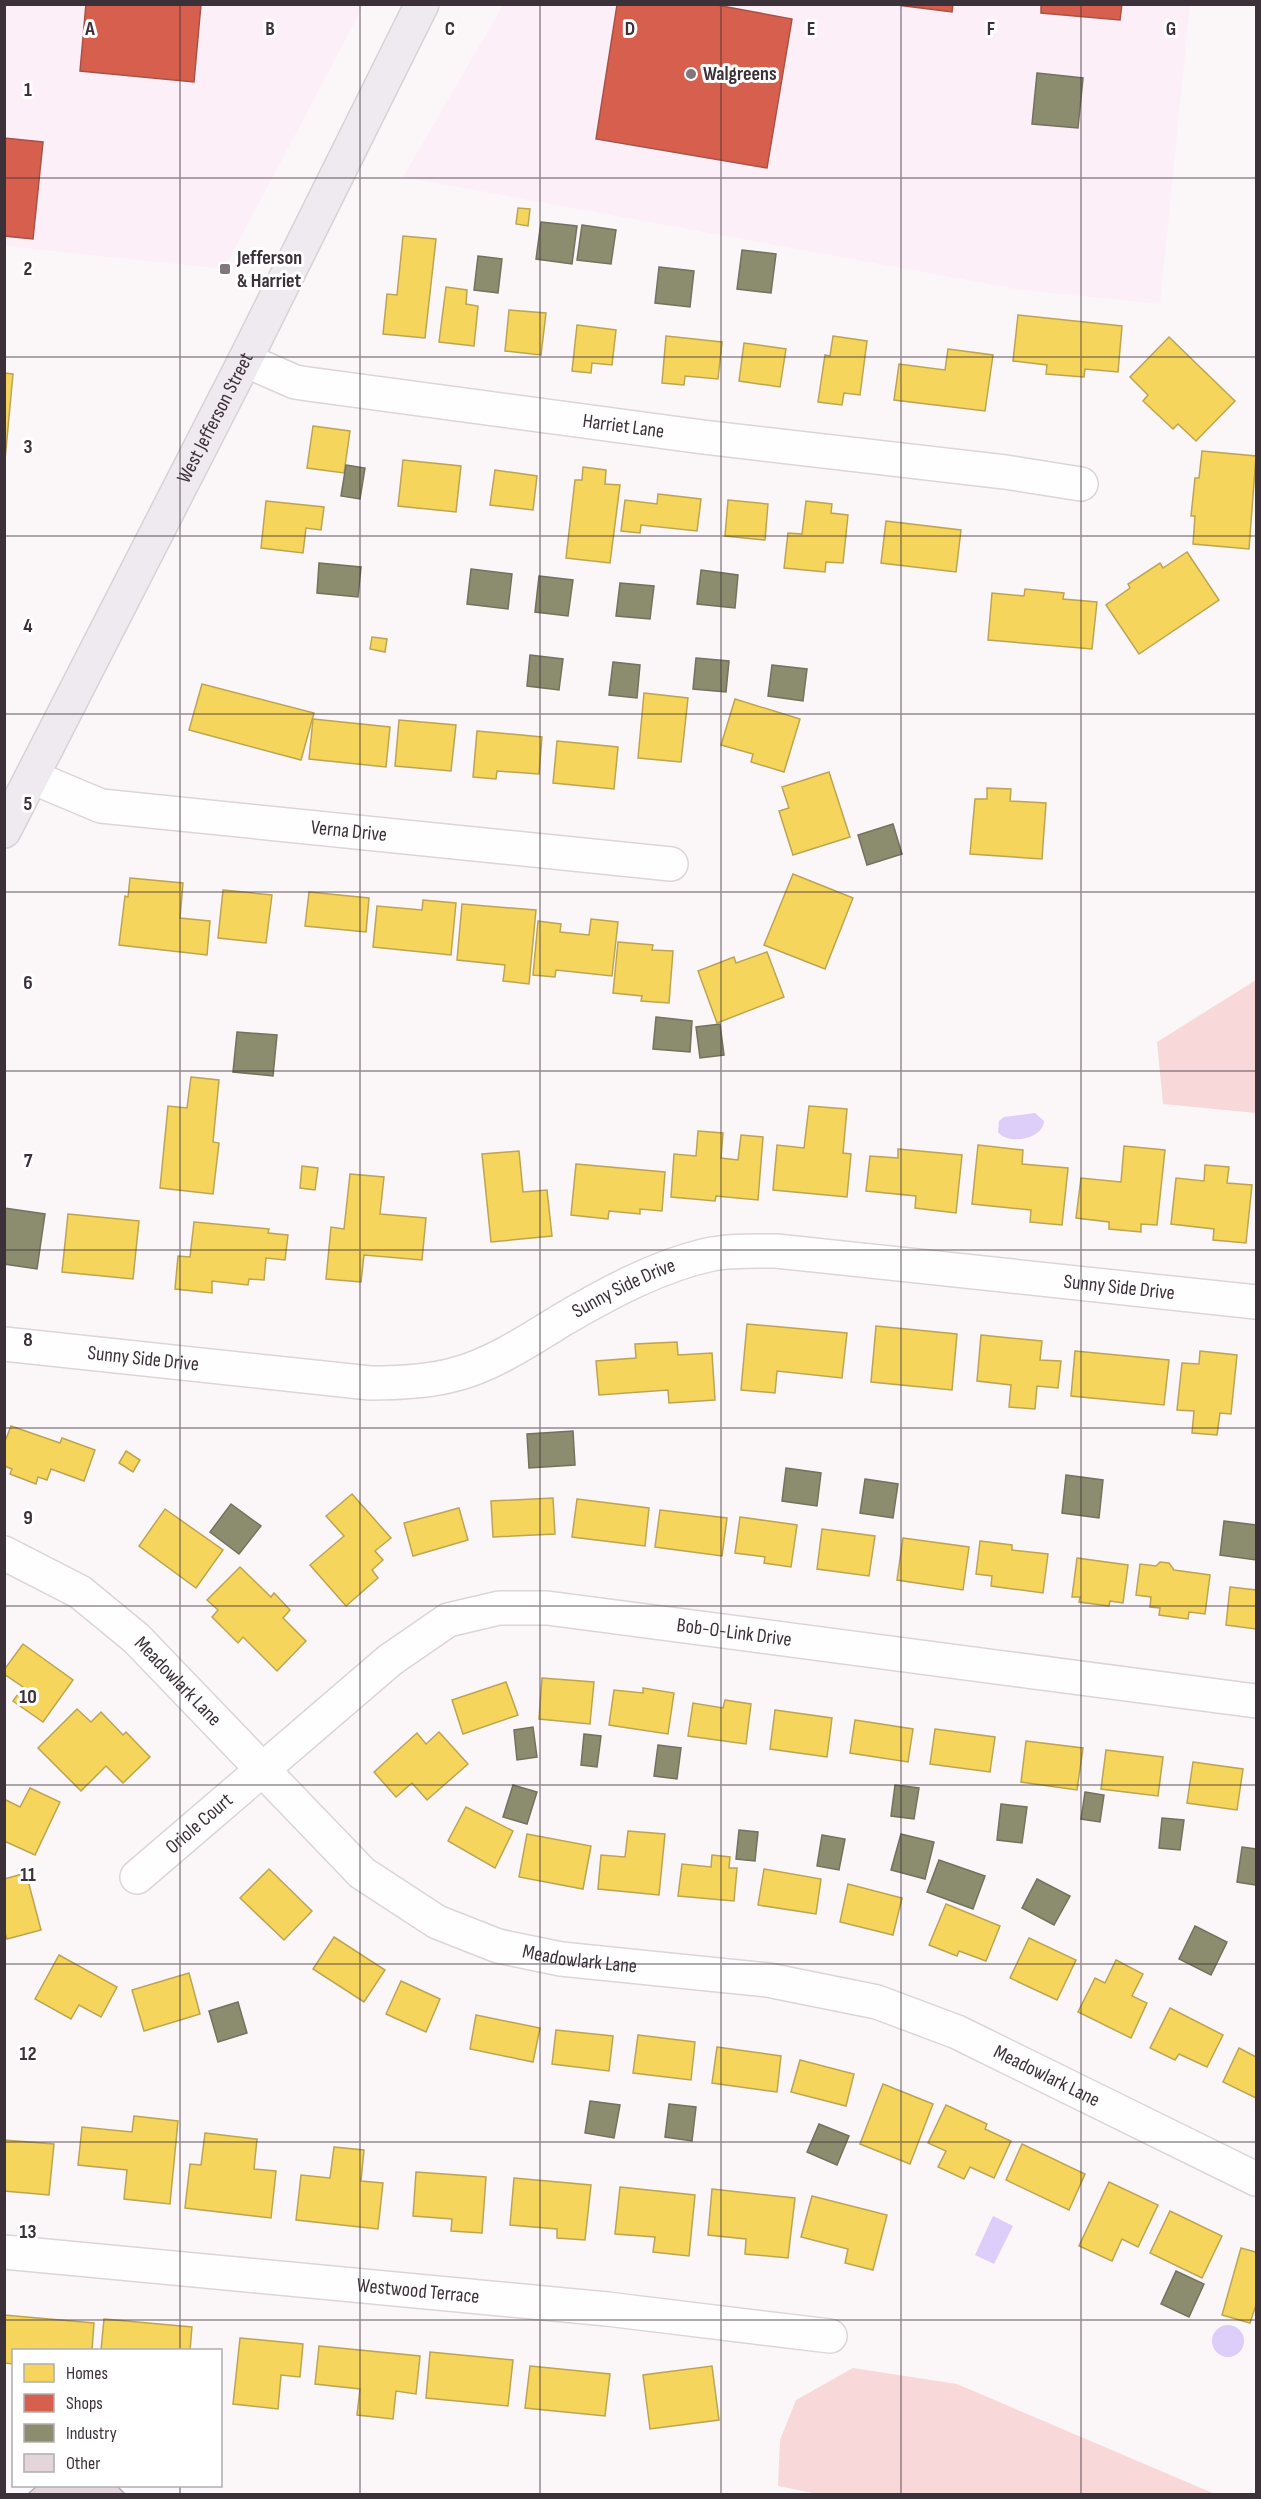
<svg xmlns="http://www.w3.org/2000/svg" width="1261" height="2499" viewBox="0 0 1261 2499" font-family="'Sofia Sans Condensed',sans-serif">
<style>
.built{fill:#fdeff8}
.green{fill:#f9d8d9}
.water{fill:#ddcdf9}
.homes{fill:#f6d55c;stroke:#bea452;stroke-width:1.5}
.shops{fill:#d6604d;stroke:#a85247;stroke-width:1.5}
.industry{fill:#8c8c6e;stroke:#74715e;stroke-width:1.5}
.building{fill:#e4d5da;stroke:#b6aeb2;stroke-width:1.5}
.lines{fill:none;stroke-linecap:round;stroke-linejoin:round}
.minor-casing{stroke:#dcd4d9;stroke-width:36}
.major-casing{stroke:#d7d3d5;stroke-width:36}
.minor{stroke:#fefefe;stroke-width:33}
.major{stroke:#eeeaef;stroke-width:33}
.grid{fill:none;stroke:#3d3139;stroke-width:1.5;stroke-opacity:0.55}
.poi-dot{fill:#80767c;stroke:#fff;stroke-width:2}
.labels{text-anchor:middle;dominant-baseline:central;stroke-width:6;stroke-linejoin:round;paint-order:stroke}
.poi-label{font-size:20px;font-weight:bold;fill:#3d3139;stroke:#fff;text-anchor:start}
.street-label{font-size:20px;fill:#3d3139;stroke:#fff}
.grid-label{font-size:20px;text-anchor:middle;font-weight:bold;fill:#3d3139;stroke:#fff;stroke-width:6;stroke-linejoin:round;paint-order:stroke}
</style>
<rect width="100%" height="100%" fill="#fbf7f9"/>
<g class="built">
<polygon points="5,5 364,5 224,269 5,246"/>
<polygon points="503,5 1190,5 1160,304 1021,290 403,177"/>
</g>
<g class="green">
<polygon points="1256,980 1256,1113 1163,1104 1157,1042"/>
<polygon points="853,2368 957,2384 1215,2494 818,2494 778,2486 780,2440 796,2400"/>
</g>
<g class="water">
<path d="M 1035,1113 L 1044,1121 C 1043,1140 1007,1145 998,1132 L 999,1121 L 1004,1117 Z"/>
<polygon points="993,2216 1013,2226 994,2264 975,2255"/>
<circle cx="1228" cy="2341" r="16"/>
</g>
<g class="homes">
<polygon points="518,208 530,209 528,226 516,224"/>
<polygon points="403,236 436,239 425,338 383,334 387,294 397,295"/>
<polygon points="446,287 467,290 466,304 478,306 474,346 439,342"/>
<polygon points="509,310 546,313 541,355 505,351"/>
<polygon points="1018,315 1122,326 1118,372 1085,369 1084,377 1046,374 1047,365 1013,361"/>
<polygon points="577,325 616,330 612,365 592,363 591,373 572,371"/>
<polygon points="666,336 722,342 718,379 685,376 684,385 662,383"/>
<polygon points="833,336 867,341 860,395 844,393 842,405 818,402 825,355 830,356"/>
<polygon points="1169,337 1235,401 1196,441 1178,424 1173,429 1143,401 1148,395 1130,377"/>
<polygon points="744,343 786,349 780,387 739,381"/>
<polygon points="948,349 993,355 985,411 894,400 899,364 945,370"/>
<polygon points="4,373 13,374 5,460 4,460"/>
<polygon points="313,426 350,431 344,473 307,468"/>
<polygon points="1202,451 1256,456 1249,549 1193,544 1195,516 1191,516 1195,478 1199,478"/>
<polygon points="403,460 461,466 456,512 398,506"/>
<polygon points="583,467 606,470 605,484 620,485 610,563 566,558 575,480 582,480"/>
<polygon points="495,470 537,476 533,510 490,505"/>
<polygon points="658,494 701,499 697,531 641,525 640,533 621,531 625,500 657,504"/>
<polygon points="728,500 768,504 765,540 725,536"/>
<polygon points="266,501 324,507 321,530 306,528 303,553 261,548"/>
<polygon points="806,501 832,504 831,513 848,515 843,563 826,562 825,572 784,568 788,533 802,534"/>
<polygon points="886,521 961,530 956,572 881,563"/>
<polygon points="1187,552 1219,600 1139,654 1106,605 1130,588 1128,584 1160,563 1163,568"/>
<polygon points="1025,589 1064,593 1063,599 1097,602 1092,649 988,640 992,593 1024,596"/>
<polygon points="372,637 387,639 385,652 370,649"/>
<polygon points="202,684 314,713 301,760 189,730"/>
<polygon points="644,693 688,698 681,762 638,758"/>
<polygon points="735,699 800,719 784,772 751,762 753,754 721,745"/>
<polygon points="313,719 390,727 386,767 309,759"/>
<polygon points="399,720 456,725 451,771 395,766"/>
<polygon points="477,731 542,737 539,774 497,771 496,779 473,777"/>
<polygon points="557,741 618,747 614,789 553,783"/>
<polygon points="829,772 850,837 793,855 779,811 789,808 782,787"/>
<polygon points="987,788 1011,789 1010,801 1046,803 1042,859 970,854 975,799 987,799"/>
<polygon points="793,874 853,898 825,969 764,945"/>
<polygon points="130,878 183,883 180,918 210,921 207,955 119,945 125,896 128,897"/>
<polygon points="223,890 272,895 266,943 218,938"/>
<polygon points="309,892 369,898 366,932 305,926"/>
<polygon points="423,900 456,903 451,955 373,947 377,906 422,910"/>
<polygon points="462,904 536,910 529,984 503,981 505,965 457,960"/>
<polygon points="591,919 618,922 612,976 556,970 555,977 533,975 538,921 561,924 560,932 589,935"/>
<polygon points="618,942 653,945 652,950 673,951 669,1003 641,1001 642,996 613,993"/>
<polygon points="767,952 784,997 717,1023 698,971 734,957 736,963"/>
<polygon points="191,1077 219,1080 213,1142 219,1143 213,1194 160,1188 168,1106 187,1108"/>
<polygon points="809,1106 847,1109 843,1153 851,1154 847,1197 773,1190 777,1145 804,1148"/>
<polygon points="698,1131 723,1133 721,1158 738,1160 741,1135 763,1137 758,1200 716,1196 715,1201 671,1197 674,1154 696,1156"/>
<polygon points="978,1145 1023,1150 1022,1164 1068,1168 1062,1225 1030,1222 1031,1210 972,1204"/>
<polygon points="1124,1146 1165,1150 1157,1225 1141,1224 1141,1232 1109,1229 1109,1222 1076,1218 1081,1178 1121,1182"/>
<polygon points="898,1149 962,1155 956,1213 915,1208 916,1196 866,1191 870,1156 898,1158"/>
<polygon points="519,1151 523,1192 547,1190 552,1236 491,1242 482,1154"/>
<polygon points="576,1164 665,1172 662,1211 640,1209 640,1214 609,1211 608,1219 571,1215"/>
<polygon points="1205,1165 1229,1167 1227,1183 1252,1185 1246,1243 1213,1240 1214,1229 1171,1224 1176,1178 1204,1181"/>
<polygon points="302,1166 318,1168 315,1190 300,1188"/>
<polygon points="350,1174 384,1177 380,1214 426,1218 422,1260 364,1255 361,1282 326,1279 331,1227 344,1229"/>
<polygon points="68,1214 139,1221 133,1279 62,1272"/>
<polygon points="194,1222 269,1229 268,1233 288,1235 285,1260 266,1258 264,1280 249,1279 248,1285 212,1281 212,1293 175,1289 178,1256 190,1257"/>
<polygon points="747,1324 847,1333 842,1378 777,1371 775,1393 741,1390"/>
<polygon points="876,1326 957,1334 952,1390 871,1382"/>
<polygon points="981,1335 1042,1341 1040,1360 1061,1361 1058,1388 1037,1386 1035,1409 1009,1407 1011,1385 977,1381"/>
<polygon points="677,1342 678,1355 712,1353 715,1400 669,1403 668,1390 599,1395 596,1361 636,1358 635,1344"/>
<polygon points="1075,1351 1169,1360 1164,1405 1071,1396"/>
<polygon points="1200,1351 1237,1355 1231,1414 1220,1413 1217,1435 1192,1433 1194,1411 1177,1410 1182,1363 1199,1364"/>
<polygon points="11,1426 60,1443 62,1438 95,1450 84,1481 51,1469 47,1480 38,1477 36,1484 10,1474 12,1469 4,1466 4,1444"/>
<polygon points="126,1451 140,1460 133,1472 119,1463"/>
<polygon points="352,1494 391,1538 375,1551 383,1560 372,1570 378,1578 346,1606 310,1565 344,1536 326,1516"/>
<polygon points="553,1498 555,1534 493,1537 491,1501"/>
<polygon points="577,1499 649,1508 645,1546 572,1537"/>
<polygon points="459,1508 468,1540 413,1556 404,1523"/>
<polygon points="165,1509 223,1550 196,1588 139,1546"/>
<polygon points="660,1510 727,1518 722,1556 655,1547"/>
<polygon points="740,1517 797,1525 791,1567 764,1563 765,1557 735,1553"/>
<polygon points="822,1529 875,1536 869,1576 817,1569"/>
<polygon points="903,1538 969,1547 963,1590 897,1580"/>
<polygon points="980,1541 1012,1545 1012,1550 1048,1554 1043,1593 991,1586 992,1576 976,1574"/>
<polygon points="1077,1558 1128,1565 1123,1603 1110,1601 1109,1606 1079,1602 1080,1597 1072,1597"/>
<polygon points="1160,1562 1169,1563 1174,1570 1210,1575 1205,1614 1189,1612 1188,1619 1159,1615 1160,1608 1150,1607 1151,1597 1136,1595 1140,1564 1156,1566"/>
<polygon points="240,1567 271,1597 274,1593 290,1610 283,1618 306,1641 277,1671 243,1637 238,1643 212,1617 218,1610 207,1600"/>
<polygon points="1230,1587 1256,1590 1256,1629 1226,1625"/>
<polygon points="23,1644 73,1680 43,1722 13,1701 23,1687 4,1674 4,1670"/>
<polygon points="542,1678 594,1682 590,1724 539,1719"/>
<polygon points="506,1682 518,1715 463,1734 452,1700"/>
<polygon points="643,1688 674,1693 668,1734 609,1725 614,1690 643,1693"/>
<polygon points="725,1700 751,1704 746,1744 688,1736 693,1703 723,1708"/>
<polygon points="77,1709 91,1722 101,1712 123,1735 126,1732 150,1757 123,1783 106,1766 81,1791 38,1748"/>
<polygon points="775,1710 832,1718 827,1757 770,1749"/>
<polygon points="855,1720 913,1729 908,1762 850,1753"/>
<polygon points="935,1729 995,1737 990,1772 930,1764"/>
<polygon points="439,1732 468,1764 427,1800 412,1783 396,1797 374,1772 417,1733 426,1744"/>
<polygon points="1026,1741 1083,1748 1077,1790 1021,1782"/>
<polygon points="1106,1750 1163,1757 1158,1796 1101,1789"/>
<polygon points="1193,1762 1243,1769 1237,1810 1187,1803"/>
<polygon points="30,1788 60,1802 35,1855 4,1841 4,1799 20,1807"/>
<polygon points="466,1807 513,1831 495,1868 448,1841"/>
<polygon points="628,1831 665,1834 659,1895 598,1889 601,1855 625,1857"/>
<polygon points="527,1834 591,1846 583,1889 519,1877"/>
<polygon points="712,1855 730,1857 729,1868 737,1868 734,1901 678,1896 682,1864 711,1867"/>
<polygon points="269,1869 312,1911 284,1940 240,1898"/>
<polygon points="764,1869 821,1879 816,1914 758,1905"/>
<polygon points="26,1873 41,1930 7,1939 4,1930 4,1879"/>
<polygon points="848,1884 902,1898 893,1935 840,1922"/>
<polygon points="946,1904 1000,1926 986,1961 959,1951 957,1956 929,1945"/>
<polygon points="334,1937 385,1970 364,2002 313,1969"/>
<polygon points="1029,1938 1076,1960 1057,2000 1010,1978"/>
<polygon points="59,1955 117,1987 101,2017 79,2005 71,2019 35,1999"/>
<polygon points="1116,1960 1143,1974 1132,1996 1147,2003 1131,2038 1078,2012 1095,1978 1105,1983"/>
<polygon points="189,1973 200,2014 144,2031 132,1990"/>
<polygon points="401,1981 440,1999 426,2032 386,2014"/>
<polygon points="1170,2008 1223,2035 1207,2067 1179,2054 1175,2060 1150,2048"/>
<polygon points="476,2015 540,2028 533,2062 470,2049"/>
<polygon points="556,2030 613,2036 609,2071 552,2064"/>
<polygon points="638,2035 695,2042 691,2080 633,2073"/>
<polygon points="717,2047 781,2056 777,2092 712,2083"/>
<polygon points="1239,2048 1256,2057 1256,2098 1223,2082"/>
<polygon points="800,2060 854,2074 846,2106 791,2092"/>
<polygon points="883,2084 933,2104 910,2164 860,2144"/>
<polygon points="946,2105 987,2124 985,2129 1011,2141 994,2178 970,2167 964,2179 938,2167 946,2151 928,2143"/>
<polygon points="134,2116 178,2121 170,2204 124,2199 127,2170 78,2165 82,2127 132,2132"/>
<polygon points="205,2133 257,2139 254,2169 276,2171 271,2218 185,2208 190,2164 201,2165"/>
<polygon points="4,2140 54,2144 49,2195 4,2191"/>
<polygon points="1022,2144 1085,2174 1069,2210 1006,2180"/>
<polygon points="334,2147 364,2150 361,2181 383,2183 378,2229 296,2220 301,2175 330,2178"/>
<polygon points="416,2172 486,2177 482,2233 451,2231 452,2219 413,2216"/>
<polygon points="514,2178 591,2185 585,2240 557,2238 557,2229 510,2225"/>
<polygon points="1109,2182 1158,2205 1138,2247 1122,2239 1112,2261 1079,2246"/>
<polygon points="620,2187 695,2195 689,2256 653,2252 655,2237 615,2234"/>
<polygon points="712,2189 795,2198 788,2258 745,2254 746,2239 708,2235"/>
<polygon points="812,2196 887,2215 873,2270 845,2263 848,2249 801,2237"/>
<polygon points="1170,2211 1222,2236 1202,2278 1150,2253"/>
<polygon points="1241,2248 1256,2252 1256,2305 1250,2323 1222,2315"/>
<polygon points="4,2315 94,2323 92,2350 14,2350 14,2364 4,2363"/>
<polygon points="104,2319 192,2327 190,2350 101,2350"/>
<polygon points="240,2338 303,2344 300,2377 281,2375 278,2409 233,2404"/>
<polygon points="319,2346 420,2356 416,2394 396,2391 393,2419 357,2415 360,2389 315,2384"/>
<polygon points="430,2352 513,2360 508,2406 426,2398"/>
<polygon points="530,2366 610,2374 605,2416 525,2408"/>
<polygon points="712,2366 719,2420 650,2429 643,2375"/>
</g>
<g class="shops">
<polygon points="86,4 201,4 194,82 80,71"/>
<polygon points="711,4 792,19 767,168 596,139 617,5"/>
<polygon points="889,4 953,4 952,12"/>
<polygon points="1041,4 1122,4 1120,20 1041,13"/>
<polygon points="4,138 43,142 33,239 4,236"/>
</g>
<g class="industry">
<polygon points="1037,73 1083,78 1078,128 1032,124"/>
<polygon points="541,222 577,226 572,264 536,259"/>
<polygon points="582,225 616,230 611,264 577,260"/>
<polygon points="742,250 776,254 771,293 737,289"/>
<polygon points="478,256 502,259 498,293 474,290"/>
<polygon points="659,267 694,271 690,307 655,303"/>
<polygon points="346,465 365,468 360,499 341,496"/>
<polygon points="319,563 361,567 358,597 317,593"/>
<polygon points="471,569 512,574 508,609 467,604"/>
<polygon points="701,570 738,575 735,608 697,604"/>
<polygon points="539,576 573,580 568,616 535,612"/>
<polygon points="620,583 654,586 650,619 616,616"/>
<polygon points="530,655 563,659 559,690 527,686"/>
<polygon points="696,658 729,661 726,692 693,689"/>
<polygon points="613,662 640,665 637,698 609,695"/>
<polygon points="772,665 807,669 803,701 768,696"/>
<polygon points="893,824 902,854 867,865 858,835"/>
<polygon points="656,1017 692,1021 690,1052 653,1049"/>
<polygon points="720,1024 724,1055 700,1058 696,1027"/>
<polygon points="237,1032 277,1035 273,1076 233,1072"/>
<polygon points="4,1208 45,1214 37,1269 4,1264"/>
<polygon points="573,1431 575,1465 529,1468 527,1434"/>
<polygon points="786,1468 821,1473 817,1506 782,1501"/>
<polygon points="1066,1475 1103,1480 1099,1518 1062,1513"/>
<polygon points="865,1479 898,1484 893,1518 860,1513"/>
<polygon points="231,1504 261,1526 239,1554 210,1532"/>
<polygon points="1224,1521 1256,1525 1256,1560 1220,1555"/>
<polygon points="533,1727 537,1757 517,1760 514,1730"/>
<polygon points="584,1734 601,1736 597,1767 581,1765"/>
<polygon points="658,1745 681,1748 677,1779 654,1776"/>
<polygon points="513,1785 537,1792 527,1824 503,1817"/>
<polygon points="895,1785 919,1788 914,1819 891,1816"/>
<polygon points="1085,1792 1104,1795 1100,1822 1081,1819"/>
<polygon points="1001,1804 1027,1807 1022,1843 997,1840"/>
<polygon points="1162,1818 1184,1820 1180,1850 1159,1848"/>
<polygon points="739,1830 758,1832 755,1861 736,1859"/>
<polygon points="901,1834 934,1842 925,1879 891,1870"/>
<polygon points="822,1835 845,1839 839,1870 817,1866"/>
<polygon points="1242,1847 1256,1849 1256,1885 1237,1882"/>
<polygon points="939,1860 985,1876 973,1909 927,1892"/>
<polygon points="1037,1879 1070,1896 1054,1925 1022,1908"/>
<polygon points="1195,1926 1227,1942 1211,1975 1179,1959"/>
<polygon points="238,2002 247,2033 218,2042 209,2011"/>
<polygon points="590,2101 620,2105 614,2138 585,2133"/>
<polygon points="669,2104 696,2107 692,2141 665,2137"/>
<polygon points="819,2124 849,2136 837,2165 807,2152"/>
<polygon points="1176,2271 1204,2284 1189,2317 1161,2304"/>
</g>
<polygon class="building" points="37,2486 117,2486 125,2494 28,2494"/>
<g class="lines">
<g class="minor-casing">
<g id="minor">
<path id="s1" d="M 245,360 L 295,382 L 308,384 L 703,437 L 1005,472 L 1081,484"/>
<path id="s2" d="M 32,777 L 101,806 L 671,864"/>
<path id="s3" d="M 4,1344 L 370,1383 C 398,1383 429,1382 456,1374 C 492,1365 531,1339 562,1320 C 608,1293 660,1265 712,1254 C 733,1250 755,1251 776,1251 L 1256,1302"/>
<path id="s4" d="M 4,1553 L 80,1592 L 136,1638 L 362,1873 L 437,1922 L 498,1946 L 561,1959 L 768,1980 L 877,2002 L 957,2032 L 1256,2179"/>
<path id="s5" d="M 137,1877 L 390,1660 L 448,1620 L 499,1608 L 547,1608 L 1256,1701"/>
<path id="s6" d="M 4,2252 L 607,2309 L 830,2336"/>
</g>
</g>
<g class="major-casing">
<g id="major">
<path id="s7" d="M 4,831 L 245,360 L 422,4"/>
</g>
</g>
<use href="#minor" class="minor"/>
<use href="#major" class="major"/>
</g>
<path class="grid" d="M 180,4 L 180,2350M 360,4 L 360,2494M 540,4 L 540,2494M 721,4 L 721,2494M 901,4 L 901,2494M 1081,4 L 1081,2494M 4,178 L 1256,178M 4,357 L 1256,357M 4,536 L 1256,536M 4,714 L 1256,714M 4,892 L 1256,892M 4,1071 L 1256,1071M 4,1250 L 1256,1250M 4,1428 L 1256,1428M 4,1606 L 1256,1606M 4,1785 L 1256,1785M 4,1964 L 1256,1964M 4,2142 L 1256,2142M 4,2320 L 1256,2320M 180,2486 L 180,2494"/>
<g class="poi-dot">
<circle cx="691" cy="74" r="6"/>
<rect x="219" y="263" width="12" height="12" rx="3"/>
</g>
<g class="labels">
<g class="poi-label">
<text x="703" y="74">Walgreens</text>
<text x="237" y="258">Jefferson<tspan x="237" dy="23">&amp; Harriet</tspan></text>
</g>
<g class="street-label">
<text stroke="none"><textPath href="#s7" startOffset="464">West Jefferson Street</textPath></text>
<text stroke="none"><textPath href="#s1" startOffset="386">Harriet Lane</textPath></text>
<text stroke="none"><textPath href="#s2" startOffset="324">Verna Drive</textPath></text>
<text stroke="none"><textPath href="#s3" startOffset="1148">Sunny Side Drive</textPath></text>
<text stroke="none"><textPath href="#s3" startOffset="644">Sunny Side Drive</textPath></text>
<text stroke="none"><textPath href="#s3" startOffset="140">Sunny Side Drive</textPath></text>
<text stroke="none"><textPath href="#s5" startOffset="693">Bob-O-Link Drive</textPath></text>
<text stroke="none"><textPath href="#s4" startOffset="218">Meadowlark Lane</textPath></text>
<text stroke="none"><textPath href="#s5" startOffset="82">Oriole Court</textPath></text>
<text stroke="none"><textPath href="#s4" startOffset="722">Meadowlark Lane</textPath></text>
<text stroke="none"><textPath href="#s4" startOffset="1208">Meadowlark Lane</textPath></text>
<text stroke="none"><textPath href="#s6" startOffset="416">Westwood Terrace</textPath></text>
</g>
</g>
<g class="grid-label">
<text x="90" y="35">A</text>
<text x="270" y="35">B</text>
<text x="450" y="35">C</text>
<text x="630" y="35">D</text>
<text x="811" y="35">E</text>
<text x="991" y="35">F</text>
<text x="1171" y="35">G</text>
<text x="28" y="96">1</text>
<text x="28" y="275">2</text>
<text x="28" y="453">3</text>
<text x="28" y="632">4</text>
<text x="28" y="810">5</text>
<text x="28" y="989">6</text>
<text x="28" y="1167">7</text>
<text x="28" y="1346">8</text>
<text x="28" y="1524">9</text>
<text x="28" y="1703">10</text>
<text x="28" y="1881">11</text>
<text x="28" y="2060">12</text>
<text x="28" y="2238">13</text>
</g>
<rect width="1261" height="2499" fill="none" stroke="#3d3139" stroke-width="12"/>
<rect x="12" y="2349" width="210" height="138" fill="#ffffff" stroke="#b1adb0" stroke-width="1.5"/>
<rect x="24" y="2364" width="30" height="18" fill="#f6d55c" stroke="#b1adb0" stroke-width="1.5"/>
<text x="66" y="2379" font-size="18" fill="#3d3139">Homes</text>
<rect x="24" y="2394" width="30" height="18" fill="#d6604d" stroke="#b1adb0" stroke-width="1.5"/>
<text x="66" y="2409" font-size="18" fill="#3d3139">Shops</text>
<rect x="24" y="2424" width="30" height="18" fill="#8c8c6e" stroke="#b1adb0" stroke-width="1.5"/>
<text x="66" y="2439" font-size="18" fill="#3d3139">Industry</text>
<rect x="24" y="2454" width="30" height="18" fill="#e4d5da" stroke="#b1adb0" stroke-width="1.5"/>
<text x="66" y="2469" font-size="18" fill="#3d3139">Other</text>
</svg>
